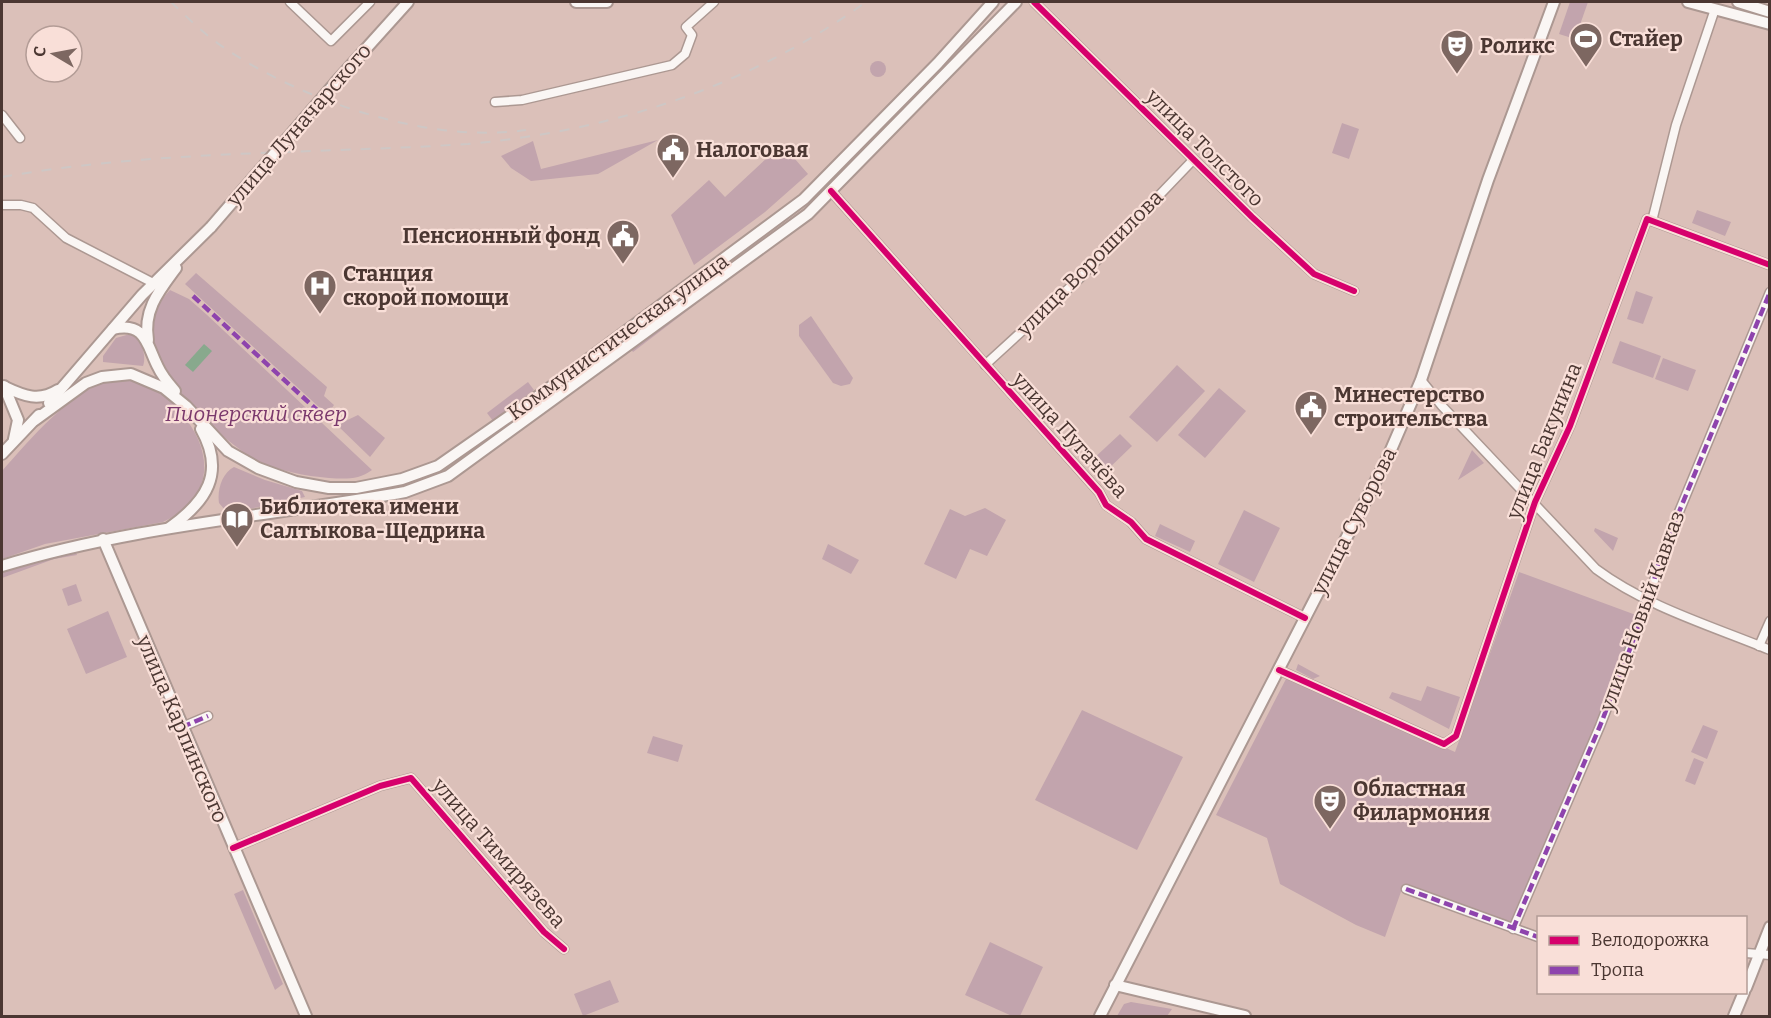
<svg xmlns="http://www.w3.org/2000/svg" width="1771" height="1018" viewBox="0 0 1771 1018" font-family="Bitter,serif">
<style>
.green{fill:#c2a4ad}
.water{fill:#88a98d}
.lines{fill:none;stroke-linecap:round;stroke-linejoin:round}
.minor-casing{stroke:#ac9892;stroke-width:11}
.major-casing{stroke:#ac9892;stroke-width:14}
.minor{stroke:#faf6f4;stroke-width:8}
.major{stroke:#faf6f4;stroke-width:10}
.rail{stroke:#cec7c5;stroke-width:2;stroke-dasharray:10 10;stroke-linecap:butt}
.major-bridge-casing{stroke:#ac9892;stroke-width:14;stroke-linecap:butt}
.major-bridge{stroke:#faf6f4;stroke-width:10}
.quiet{stroke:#8e44ad;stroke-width:4.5;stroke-dasharray:9 4.5;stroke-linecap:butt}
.cycleway-casing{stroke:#f9dfd8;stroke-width:10}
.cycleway{stroke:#d6006c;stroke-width:6}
.labels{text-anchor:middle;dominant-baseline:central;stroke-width:4.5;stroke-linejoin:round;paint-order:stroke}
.poi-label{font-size:21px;font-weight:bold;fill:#4b3732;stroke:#f9dfd8;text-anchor:start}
.street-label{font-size:21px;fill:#4b3732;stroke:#f9dfd8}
.park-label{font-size:21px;font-style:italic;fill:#7a386c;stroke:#f9dfd8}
</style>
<rect width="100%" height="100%" fill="#dbc0b9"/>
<g class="green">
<polygon points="1570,2 1588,2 1575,39 1559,34"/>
<circle cx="878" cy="69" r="8"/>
<polygon points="1342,123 1359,129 1349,159 1332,153"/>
<polygon points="658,140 598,174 531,181 511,168 501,156 533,141 541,169"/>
<polygon points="782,144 808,174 765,212 694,265 671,215 709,180 725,197"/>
<polygon points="1697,210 1731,222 1725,236 1692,223"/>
<polygon points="196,273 327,387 324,396 334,405 330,411 320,408 185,284"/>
<path d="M 170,290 L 189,299 L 206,314 L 372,470 C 359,480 345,479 329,478 C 305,476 280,471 258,461 C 225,444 152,374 151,336 C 151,319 159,301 170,290 Z"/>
<polygon points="1636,291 1653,297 1643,324 1627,319"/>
<polygon points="691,298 696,304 633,352 627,344"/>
<polygon points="811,316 853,378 850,384 841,386 833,383 799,336 799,325"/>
<path d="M 130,334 C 141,339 147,355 143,366 L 103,362 L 103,356 L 116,338 Z"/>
<polygon points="1620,341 1661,356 1653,378 1612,363"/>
<polygon points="1663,358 1696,370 1688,391 1655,379"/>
<polygon points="1177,365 1205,391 1157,442 1129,417"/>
<path d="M 113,380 C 127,380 141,381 153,388 C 165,394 173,403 181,413 C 215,452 214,499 163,522 L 45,544 L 2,559 L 2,471 C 29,441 73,387 113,380 Z"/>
<polygon points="528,382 534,390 493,421 487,413"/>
<polygon points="1219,388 1246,411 1205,458 1178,435"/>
<polygon points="358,415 385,438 370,457 337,425"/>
<polygon points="1120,434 1132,446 1104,473 1092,460"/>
<polygon points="1472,450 1484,463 1458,480"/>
<path d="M 234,467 L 265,480 L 302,491 L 305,497 L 249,509 L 225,510 L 219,503 C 217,490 222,473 234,467 Z"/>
<polygon points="985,508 1006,520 987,556 970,549 956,579 924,564 950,509 965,516"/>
<polygon points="1244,510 1280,528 1254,582 1218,564"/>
<polygon points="1160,524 1195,541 1190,552 1155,536"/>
<polygon points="1595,528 1618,538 1613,551 1594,531"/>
<polygon points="828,544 859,560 851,574 822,559"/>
<polygon points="75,550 77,555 54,559 2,578 2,572"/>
<polygon points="1519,572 1636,615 1639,619 1599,726 1513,924 1403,886 1385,937 1356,925 1280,884 1267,838 1216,815 1287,677 1455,752"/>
<polygon points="76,584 82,601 68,606 62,589"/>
<polygon points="108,611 127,657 86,674 67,629"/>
<polygon points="1298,664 1320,676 1313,679 1296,670"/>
<polygon points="1427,686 1460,697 1449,729 1389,698 1392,692 1421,701"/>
<polygon points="1082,710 1183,757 1137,850 1035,800"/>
<polygon points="1703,725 1718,731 1707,759 1691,752"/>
<polygon points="653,736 683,745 678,762 647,753"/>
<polygon points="1694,758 1704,762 1695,785 1685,781"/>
<polygon points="243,890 283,984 275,990 234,894"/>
<polygon points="990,942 1043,967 1020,1016 1012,1016 965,995"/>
<polygon points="610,980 619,1002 583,1016 574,994"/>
<polygon points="1131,1002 1172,1009 1167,1016 1117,1016 1124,1004"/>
</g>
<polygon class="water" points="204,344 212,351 193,372 185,365"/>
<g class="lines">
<g class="minor-casing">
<g id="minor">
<polyline points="290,2 331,41 370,2"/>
<polyline points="1034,2 1252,217 1314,274 1354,291"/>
<polyline points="495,102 522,100 672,65 685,54 692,35 686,27 714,2"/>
<polyline points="2,115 20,138"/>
<polyline points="831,191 1099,492 1106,505 1131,522 1146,539 1305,618"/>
<polyline points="2,205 21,205 33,208 66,238 157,285"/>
<polyline points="1652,221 1676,125 1715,9"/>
<polyline points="985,365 1079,279 1193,160"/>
<path d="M 1421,380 L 1442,406 L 1596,569 C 1647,607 1712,626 1770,650"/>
<polyline points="1759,646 1770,621"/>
<polyline points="1279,670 1444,744 1456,736 1535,502 1570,426 1647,219 1770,265"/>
<polyline points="182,727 208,716"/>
<polyline points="233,848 380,786 411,778 544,932 564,949"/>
<polyline points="1406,889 1538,937"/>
<polyline points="1513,929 1600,726 1649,600 1658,565 1674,524 1770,292"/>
<polyline points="1746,953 1770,955"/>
</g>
</g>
<g class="major-casing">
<g id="major">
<polyline points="576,2 607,2"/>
<polyline points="1688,2 1770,24"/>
<polyline points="1738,2 1770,12"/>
<polyline points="336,82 408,2"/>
<path d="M 113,329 C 146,321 147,346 158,367 C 162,376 169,384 175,391"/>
<path d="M 148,340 C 143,310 159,291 176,268"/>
<polyline points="4,386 18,420 14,439"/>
<path d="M 5,387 C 24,396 39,402 58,390"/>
<polyline points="49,403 142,295 211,227"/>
<polyline points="35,420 86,383 102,377 131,374 164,388 186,406 228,451 258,468 296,482 329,488 356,488 402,479 438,466 544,392 804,199 938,63 993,2"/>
<polyline points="2,454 39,415"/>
<path d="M 169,528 C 206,502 226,473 201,429"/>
<polyline points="103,539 306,1016"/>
<path d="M 2,566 C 133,526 270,516 405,492 L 448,476 L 808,214 L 1016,2"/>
<polyline points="1115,985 1245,1016"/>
<polyline points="1746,988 1770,927"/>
<polyline points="1100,1016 1387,459 1421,380 1488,180 1554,2"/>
<polyline points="1734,1016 1744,992"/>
</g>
</g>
<use href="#minor" class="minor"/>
<use href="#major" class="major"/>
<g class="rail">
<path d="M 171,2 C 188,18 206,36 226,49 C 305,102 430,144 526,130"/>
<path d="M 2,177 C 156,150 312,154 468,144 C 611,131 748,87 866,2"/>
</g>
<g class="major-bridge-casing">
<polyline id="major-bridge" points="211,227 336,82"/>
</g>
<use href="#major-bridge" class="major-bridge"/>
<g class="quiet">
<polyline points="193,296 330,422"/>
<polyline points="182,727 208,716"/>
<polyline points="1406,889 1538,937"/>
<polyline points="1513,929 1600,726 1649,600 1658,565 1674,524 1770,292"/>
</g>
<g class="cycleway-casing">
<g id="cycleway">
<polyline points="1034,2 1252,217 1314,274 1354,291"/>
<polyline points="831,191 1099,492 1106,505 1131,522 1146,539 1305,618"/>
<polyline points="1279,670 1444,744 1456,736 1535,502 1570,426 1647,219 1770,265"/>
<polyline points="233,848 380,786 411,778 544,932 564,949"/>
</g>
</g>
<use href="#cycleway" class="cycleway"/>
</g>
<defs>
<g id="stadium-pin" transform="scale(1.725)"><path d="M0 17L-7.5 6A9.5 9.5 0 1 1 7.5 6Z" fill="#7d6761" stroke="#f9dfd8"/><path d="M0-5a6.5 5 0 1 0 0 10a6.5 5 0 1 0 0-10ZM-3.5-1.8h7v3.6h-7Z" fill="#fff"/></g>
<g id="theatre-pin" transform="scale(1.725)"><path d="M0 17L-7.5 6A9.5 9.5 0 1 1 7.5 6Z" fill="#7d6761" stroke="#f9dfd8"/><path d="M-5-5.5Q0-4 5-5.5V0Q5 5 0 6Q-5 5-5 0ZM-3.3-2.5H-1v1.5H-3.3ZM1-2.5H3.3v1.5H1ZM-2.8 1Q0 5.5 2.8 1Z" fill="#fff"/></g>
<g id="civic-pin" transform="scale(1.725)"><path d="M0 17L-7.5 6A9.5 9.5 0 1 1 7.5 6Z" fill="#7d6761" stroke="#f9dfd8"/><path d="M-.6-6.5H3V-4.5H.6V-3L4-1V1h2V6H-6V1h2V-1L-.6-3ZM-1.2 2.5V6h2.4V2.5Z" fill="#fff"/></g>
<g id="hospital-pin" transform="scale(1.725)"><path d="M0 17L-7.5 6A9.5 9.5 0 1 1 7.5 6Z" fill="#7d6761" stroke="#f9dfd8"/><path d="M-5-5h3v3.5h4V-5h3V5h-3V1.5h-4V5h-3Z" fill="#fff"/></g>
<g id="library-pin" transform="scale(1.725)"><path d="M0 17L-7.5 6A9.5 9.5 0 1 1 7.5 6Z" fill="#7d6761" stroke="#f9dfd8"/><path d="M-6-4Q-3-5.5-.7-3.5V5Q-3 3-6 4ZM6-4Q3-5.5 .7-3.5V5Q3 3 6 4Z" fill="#fff"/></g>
</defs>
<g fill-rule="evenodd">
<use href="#stadium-pin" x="1586" y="39"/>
<use href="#theatre-pin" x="1457" y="46"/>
<use href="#civic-pin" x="673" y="150"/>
<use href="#civic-pin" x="623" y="236"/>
<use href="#hospital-pin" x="320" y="286"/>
<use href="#civic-pin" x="1311" y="407"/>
<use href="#library-pin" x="237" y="519"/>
<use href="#theatre-pin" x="1330" y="801"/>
</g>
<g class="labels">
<g class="poi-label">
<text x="1609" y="39">Стайер</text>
<text x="1480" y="46">Роликс</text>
<text x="696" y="150">Налоговая</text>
<text x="600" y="236" text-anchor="end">Пенсионный фонд</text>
<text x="343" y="274">Станция<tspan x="343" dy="24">скорой помощи</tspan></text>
<text x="1334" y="395">Минестерство<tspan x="1334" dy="24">строительства</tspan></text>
<text x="260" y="507">Библиотека имени<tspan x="260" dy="24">Салтыкова-Щедрина</tspan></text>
<text x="1353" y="789">Областная<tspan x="1353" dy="24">Филармония</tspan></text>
</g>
<g class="street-label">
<text transform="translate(299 125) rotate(-49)">улица Луначарского</text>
<text transform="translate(1205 148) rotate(45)">улица Толстого</text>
<text transform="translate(1090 263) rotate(-45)">улица Ворошилова</text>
<text transform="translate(618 337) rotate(-36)">Коммунистическая улица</text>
<text transform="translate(1070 435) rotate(48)">улица Пугачёва</text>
<text transform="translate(1544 441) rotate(-68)">улица Бакунина</text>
<text transform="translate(1354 521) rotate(-63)">улица Суворова</text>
<text transform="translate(1642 611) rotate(-70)">улица Новый Кавказ</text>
<text transform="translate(182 729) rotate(67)">улица Карпинского</text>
<text transform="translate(499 853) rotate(49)">улица Тимирязева</text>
</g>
<g class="park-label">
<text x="256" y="414">Пионерский сквер</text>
</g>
</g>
<rect width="1771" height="1018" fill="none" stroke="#4b3732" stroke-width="6"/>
<rect x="1537" y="916" width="210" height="78" fill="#f9dfd8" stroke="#b39c96" stroke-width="1.5"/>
<rect x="1549" y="936" width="30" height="9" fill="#d6006c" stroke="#b39c96" stroke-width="1.5"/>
<text x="1591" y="946" font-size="18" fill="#4b3732">Велодорожка</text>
<rect x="1549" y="966" width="30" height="9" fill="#8e44ad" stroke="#b39c96" stroke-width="1.5"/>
<text x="1591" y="976" font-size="18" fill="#4b3732">Тропа</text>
<g transform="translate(54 54) rotate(280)"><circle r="28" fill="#f9dfd8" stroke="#b39c96" stroke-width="1.5"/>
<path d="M0-4.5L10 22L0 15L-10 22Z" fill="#7d6761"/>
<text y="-9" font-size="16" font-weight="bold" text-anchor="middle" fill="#4b3732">С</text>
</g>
</svg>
